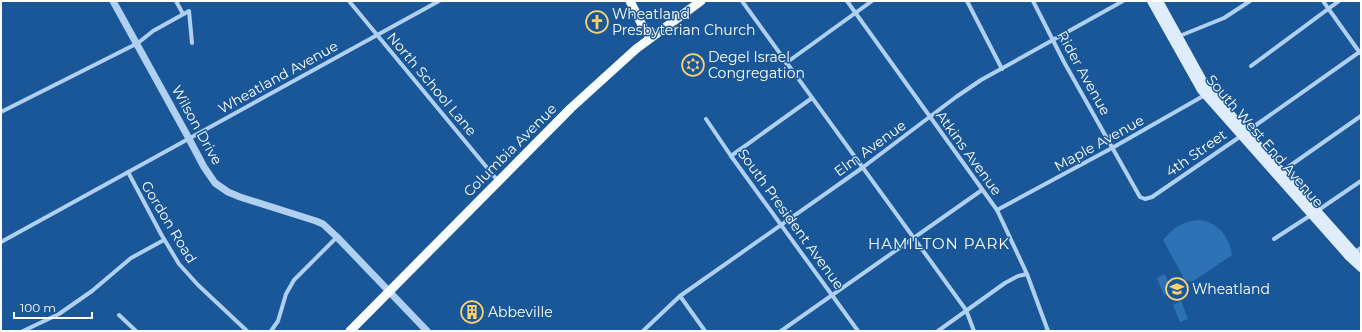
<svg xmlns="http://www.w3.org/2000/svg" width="1362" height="332" viewBox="0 0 1362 332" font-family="Montserrat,sans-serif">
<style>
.green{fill:#2e72b6}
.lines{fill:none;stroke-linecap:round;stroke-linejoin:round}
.minor{stroke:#b0d0f1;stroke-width:4}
.tertiary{stroke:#b0d0f1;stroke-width:7}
.secondary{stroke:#deecfc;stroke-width:8}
.primary{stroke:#f9fcff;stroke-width:9}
.labels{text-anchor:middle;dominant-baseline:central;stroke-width:3;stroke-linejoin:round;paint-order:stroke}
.poi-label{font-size:14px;fill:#fff;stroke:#1a5799;text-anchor:start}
.street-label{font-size:14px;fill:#fff;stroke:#1a5799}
.neighbourhood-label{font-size:15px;letter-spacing:1px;fill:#fff;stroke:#1a5799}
</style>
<rect width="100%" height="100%" fill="#1a5799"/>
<g class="green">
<path d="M 1202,220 C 1220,225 1229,237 1232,255 L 1192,282 L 1185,280 L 1163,240 C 1175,226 1183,221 1202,220 Z"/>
<polygon points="1165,274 1172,292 1164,295 1157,278"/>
<polygon points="1181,301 1188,319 1180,322 1173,305"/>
</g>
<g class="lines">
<g class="minor">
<polyline points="176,1 183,14"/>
<polyline points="349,1 498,181"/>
<polyline points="742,1 966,310 974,331"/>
<polyline points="847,1 997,210 1027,274 1048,331"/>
<polyline points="967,1 1002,69"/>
<polyline points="1033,1 1064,62 1140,197 1145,199 1152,197 1241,136"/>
<polyline points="1323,1 1360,53"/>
<polyline points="1177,37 1224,18 1250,1"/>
<polyline points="786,63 872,1"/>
<polyline points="1251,66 1339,1"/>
<polyline points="1,112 138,43 153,31 189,11 192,43"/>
<polyline points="706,119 731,156 858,331"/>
<polyline points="1246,132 1361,51"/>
<polyline points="731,156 812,98"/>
<polyline points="128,172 161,234 179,264 198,285 247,331"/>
<polyline points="1281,172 1361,116"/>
<polyline points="997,210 1112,148 1205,95"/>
<polyline points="1317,211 1361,181"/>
<polyline points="1274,239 1311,215"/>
<polyline points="1,242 439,1"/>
<polyline points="1354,253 1361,248"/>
<polyline points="680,296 705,331"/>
<polyline points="119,315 136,331"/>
<polyline points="23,331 59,314 92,291 131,258 164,240"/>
<polyline points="271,331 278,321 286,294 294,280 337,237"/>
<polyline points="643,331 680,296 862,168 956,97 981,80 1123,1"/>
<polyline points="781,331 982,190"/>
<polyline points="938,331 1005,283 1018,276 1027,274"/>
</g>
<polyline class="tertiary" points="113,1 187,135 204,167 215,183 228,192 240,197 316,221 323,224 337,237 427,331"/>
<g class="secondary">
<polyline points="1151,1 1201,90 1349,257 1361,268"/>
<polyline points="1159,1 1202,79 1211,92 1361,260"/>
</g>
<g class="primary">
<polyline points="630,1 645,31 651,37"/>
<polyline points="350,331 571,108 636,49 701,1"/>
</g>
</g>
<defs>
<g id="church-ring" transform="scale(1.15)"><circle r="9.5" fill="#1a5799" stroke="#ffd06f" stroke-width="1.5"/><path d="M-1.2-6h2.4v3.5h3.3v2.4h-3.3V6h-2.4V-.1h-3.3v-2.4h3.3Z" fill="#ffd06f"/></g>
<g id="synagogue-ring" transform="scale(1.15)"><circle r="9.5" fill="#1a5799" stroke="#ffd06f" stroke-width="1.5"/><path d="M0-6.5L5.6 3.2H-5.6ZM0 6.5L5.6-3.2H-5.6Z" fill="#ffd06f"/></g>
<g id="school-ring" transform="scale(1.15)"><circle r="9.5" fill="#1a5799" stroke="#ffd06f" stroke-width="1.5"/><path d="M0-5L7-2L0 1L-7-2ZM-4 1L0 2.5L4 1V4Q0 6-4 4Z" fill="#ffd06f"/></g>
<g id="building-ring" transform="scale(1.15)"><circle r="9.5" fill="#1a5799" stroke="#ffd06f" stroke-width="1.5"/><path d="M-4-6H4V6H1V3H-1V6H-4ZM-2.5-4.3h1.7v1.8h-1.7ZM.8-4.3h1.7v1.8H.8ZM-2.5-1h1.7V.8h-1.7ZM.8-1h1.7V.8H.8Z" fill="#ffd06f"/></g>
</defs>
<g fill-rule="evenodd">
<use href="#church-ring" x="597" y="22"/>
<use href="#synagogue-ring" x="693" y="65"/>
<use href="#school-ring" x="1177" y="289"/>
<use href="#building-ring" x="472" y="312"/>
</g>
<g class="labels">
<g class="poi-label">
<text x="612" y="14">Wheatland<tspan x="612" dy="16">Presbyterian Church</tspan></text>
<text x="708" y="57">Degel Israel<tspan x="708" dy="16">Congregation</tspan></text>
<text x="1192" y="289">Wheatland</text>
<text x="488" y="312">Abbeville</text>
</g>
<g class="street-label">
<text transform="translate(1084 73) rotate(61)">Rider Avenue</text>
<text transform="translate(278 77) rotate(-29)">Wheatland Avenue</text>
<text transform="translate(432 84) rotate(50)">North School Lane</text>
<text transform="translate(197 125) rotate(61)">Wilson Drive</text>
<text transform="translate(1265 141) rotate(49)">South West End Avenue</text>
<text transform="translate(1099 143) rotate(-29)">Maple Avenue</text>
<text transform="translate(870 148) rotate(-36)">Elm Avenue</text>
<text transform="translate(510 150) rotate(-45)">Columbia Avenue</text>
<text transform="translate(969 153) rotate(54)">Atkins Avenue</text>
<text transform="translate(1196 153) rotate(-35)">4th Street</text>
<text transform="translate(791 219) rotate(54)">South President Avenue</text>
<text transform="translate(169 222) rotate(59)">Gordon Road</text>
</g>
<g class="neighbourhood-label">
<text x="939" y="243">HAMILTON PARK</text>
</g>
</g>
<rect width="1362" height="332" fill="none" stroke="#ffffff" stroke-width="4"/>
<path d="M14 312v6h78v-6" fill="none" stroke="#ffffff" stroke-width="2"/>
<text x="20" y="312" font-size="12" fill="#ffffff" stroke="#1a5799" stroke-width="3" paint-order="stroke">100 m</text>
</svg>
